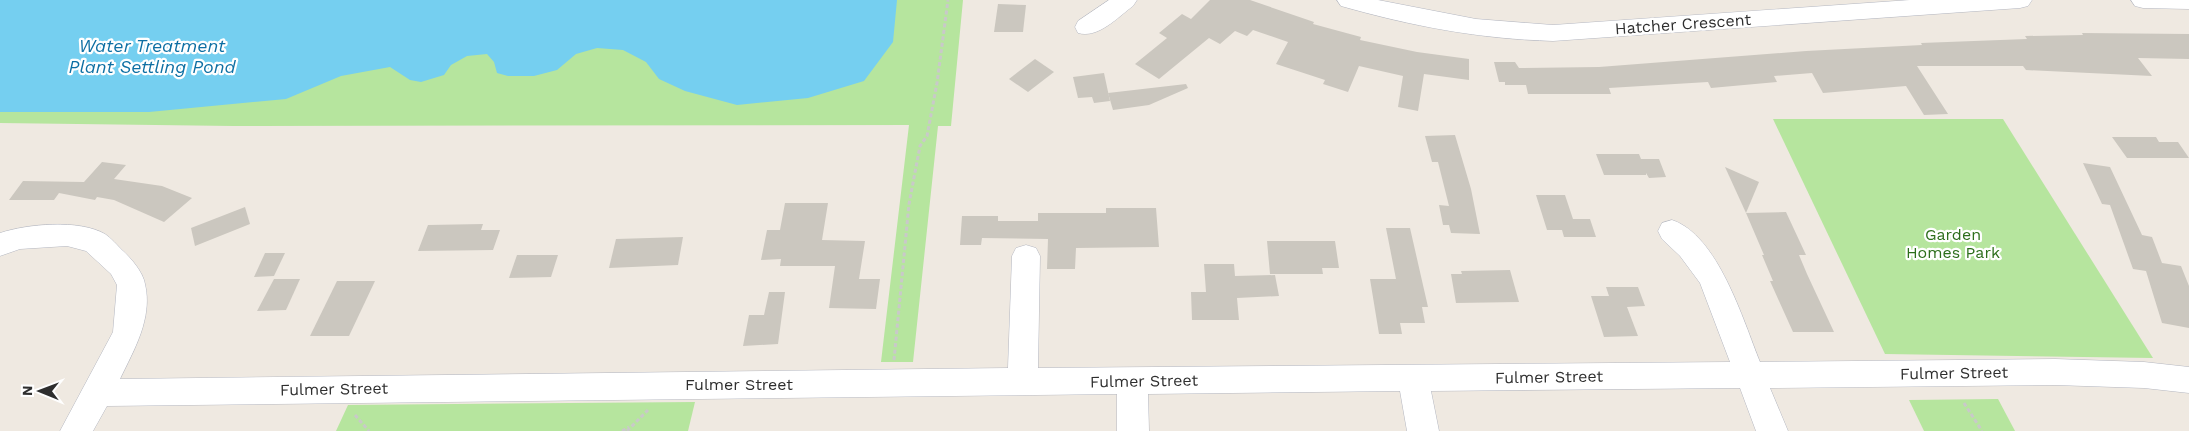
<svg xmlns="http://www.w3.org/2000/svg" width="2189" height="431" viewBox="0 0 2189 431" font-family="'Work Sans',sans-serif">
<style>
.green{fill:#b6e59e}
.water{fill:#75cff0}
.building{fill:#cbc7bf}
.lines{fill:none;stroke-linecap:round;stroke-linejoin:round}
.minor-casing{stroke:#b4b7c1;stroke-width:1}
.path{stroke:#c9c9c9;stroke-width:3;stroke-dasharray:4 2.5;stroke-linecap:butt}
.minor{fill:#fff;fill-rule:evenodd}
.labels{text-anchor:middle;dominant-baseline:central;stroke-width:4.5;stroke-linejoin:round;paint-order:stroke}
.street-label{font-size:16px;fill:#2e2e2e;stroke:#fff}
.park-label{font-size:16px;fill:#2c6e1b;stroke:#fff}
.water-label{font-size:18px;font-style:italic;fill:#0d6fa3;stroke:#fff}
</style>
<rect width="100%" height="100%" fill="#efe9e1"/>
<g class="green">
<polygon points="0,0 963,0 951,126 938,126 913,362 881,362 909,125 233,126 0,123"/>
<polygon points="1773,119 2003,119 2153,358 1885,354"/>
<polygon points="1998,399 2015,431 1924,431 1909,400"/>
<polygon points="695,402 688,431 336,431 348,405"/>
</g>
<polygon class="water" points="0,0 897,0 893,42 864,81 808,98 737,105 685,91 659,79 646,62 623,50 597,48 576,54 557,70 534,76 508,76 497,73 494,62 487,54 467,56 451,65 444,75 421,82 410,80 390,67 341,76 286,99 149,112 0,112"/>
<g class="building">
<polygon points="1210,0 1250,0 1314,22 1313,24 1361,37 1360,40 1417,52 1469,59 1469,80 1424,74 1418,111 1398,107 1403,76 1359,66 1348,92 1323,84 1325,80 1276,64 1288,42 1253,30 1247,36 1235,31 1220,44 1209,38 1159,79 1135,64 1167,38 1159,33 1182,14 1191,19"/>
<polygon points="998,4 1026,5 1023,32 994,32"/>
<polygon points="2082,33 2189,34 2189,59 2138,58 2152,76 2026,70 2023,66 1917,66 1948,114 1924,115 1906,86 1823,93 1812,73 1774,76 1777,82 1711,88 1708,82 1609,88 1611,94 1528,94 1526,85 1505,85 1505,82 1499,82 1494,62 1515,62 1519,68 1599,67 1806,51 1922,45 1921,43 2027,39 2025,36 2083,35"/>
<polygon points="1035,59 1054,72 1028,92 1009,79"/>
<polygon points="1104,73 1110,101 1094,103 1092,97 1078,98 1073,77"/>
<polygon points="1186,84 1188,88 1149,105 1113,110 1108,93"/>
<polygon points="1455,135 1471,189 1480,234 1451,233 1449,225 1443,225 1439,205 1449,206 1438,162 1432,162 1425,136"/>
<polygon points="2112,137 2156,137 2159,142 2178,142 2189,158 2127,158"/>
<polygon points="1596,154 1639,154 1641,159 1659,159 1666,177 1649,178 1646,173 1646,175 1604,175"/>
<polygon points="102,162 126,165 114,179 162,186 192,198 164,222 114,200 97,197 95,200 59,193 54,200 9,200 23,181 84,182"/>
<polygon points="2083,163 2110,167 2142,235 2152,237 2162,263 2181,266 2189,286 2189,328 2162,323 2146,271 2133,269 2110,205 2102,204"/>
<polygon points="1725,167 1759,182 1746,213"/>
<polygon points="1536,195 1565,195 1573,219 1590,219 1596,237 1564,237 1562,230 1547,230"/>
<polygon points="785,203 828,203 822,240 865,241 859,279 880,279 876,309 829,308 835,266 780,266 781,259 761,260 767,230 780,230"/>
<polygon points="245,207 250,224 195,246 191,228"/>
<polygon points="1106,208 1156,208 1159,247 1076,248 1075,269 1047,269 1048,239 982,238 981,245 960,245 962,216 998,216 998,221 1038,221 1038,213 1106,213"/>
<polygon points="1786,212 1806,255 1799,255 1807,274 1834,332 1793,332 1770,281 1773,281 1762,255 1764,255 1746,213"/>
<polygon points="483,224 481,230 500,230 493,250 418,251 428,225"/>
<polygon points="1386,228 1410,228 1428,307 1422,307 1425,323 1400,323 1402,334 1379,334 1370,279 1396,279"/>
<polygon points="683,237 678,265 609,268 616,239"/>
<polygon points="1267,241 1335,241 1339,268 1322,268 1323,274 1270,274"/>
<polygon points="265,253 285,253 274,276 254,277"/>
<polygon points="517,255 558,255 551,277 509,278"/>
<polygon points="1204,264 1234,264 1235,276 1275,275 1279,296 1237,298 1239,320 1192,320 1191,292 1206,292"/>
<polygon points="1510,270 1519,302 1456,303 1451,274 1462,274 1461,271"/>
<polygon points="274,279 300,279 286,310 257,311"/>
<polygon points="337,281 375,281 349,336 310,336"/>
<polygon points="1606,287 1638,287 1645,306 1627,307 1638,336 1604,337 1591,296 1609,296"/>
<polygon points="769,292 785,292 778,344 743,346 749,315 764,315"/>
</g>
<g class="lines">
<g class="minor-casing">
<g id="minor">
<path d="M 1109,0 L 1137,0 L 1133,6 C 1118,17 1098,39 1078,33 L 1075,27 L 1078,21 Z"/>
<path d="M 1337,0 L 1378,0 L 1476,19 L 1553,25 L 1910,0 L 2032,0 L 2028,6 L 2020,8 L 1553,41 C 1480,39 1411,26 1341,6 Z"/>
<polygon points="2131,0 2189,0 2189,9 2143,8 2135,6"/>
<path d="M 1672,220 C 1718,235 1743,320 1760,362 L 2055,359 L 2144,362 L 2189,367 L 2189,393 L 2144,388 L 2055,385 L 1770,388 L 1788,431 L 1756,431 L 1740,388 L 1431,391 L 1439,431 L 1407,431 L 1400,391 L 1148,394 L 1149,431 L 1117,431 L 1117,394 L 107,406 L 93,431 L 60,431 L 113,332 L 117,285 L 111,274 L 86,251 L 67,246 L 20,249 L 0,256 L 0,233 C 27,224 79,219 105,234 C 111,238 117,245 122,250 C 131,258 143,272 145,284 C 153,318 134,350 120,379 L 1008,368 L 1012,256 L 1016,248 L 1026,245 L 1036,248 L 1040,256 L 1038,368 L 1730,362 L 1700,283 L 1680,256 L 1662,239 L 1658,231 L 1662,223 Z"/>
</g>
</g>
<g class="path">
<polyline points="894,360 909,204 920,146 927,136 937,83 948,0"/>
<polyline points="1964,403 1982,431"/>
<polyline points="355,415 369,431"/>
<polyline points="622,431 629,427"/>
<polyline points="627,431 648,410"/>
</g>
<use href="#minor" class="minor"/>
</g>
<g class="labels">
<g class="street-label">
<text transform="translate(1683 24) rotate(-4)">Hatcher Crescent</text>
<text transform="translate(1954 373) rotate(-1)">Fulmer Street</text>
<text transform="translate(1549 377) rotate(-1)">Fulmer Street</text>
<text transform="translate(1144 381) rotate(-1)">Fulmer Street</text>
<text x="739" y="384">Fulmer Street</text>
<text transform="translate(334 389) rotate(-1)">Fulmer Street</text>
</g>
<g class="park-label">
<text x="1953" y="234">Garden<tspan x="1953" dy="18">Homes Park</tspan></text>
</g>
<g class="water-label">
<text x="152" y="45">Water Treatment<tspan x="152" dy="21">Plant Settling Pond</tspan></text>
</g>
</g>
<g transform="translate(40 391) rotate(271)" stroke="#ffffff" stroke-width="4" paint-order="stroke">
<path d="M0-4L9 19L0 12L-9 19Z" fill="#2e2e2e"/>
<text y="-8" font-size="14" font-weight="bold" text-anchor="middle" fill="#2e2e2e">N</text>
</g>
</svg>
